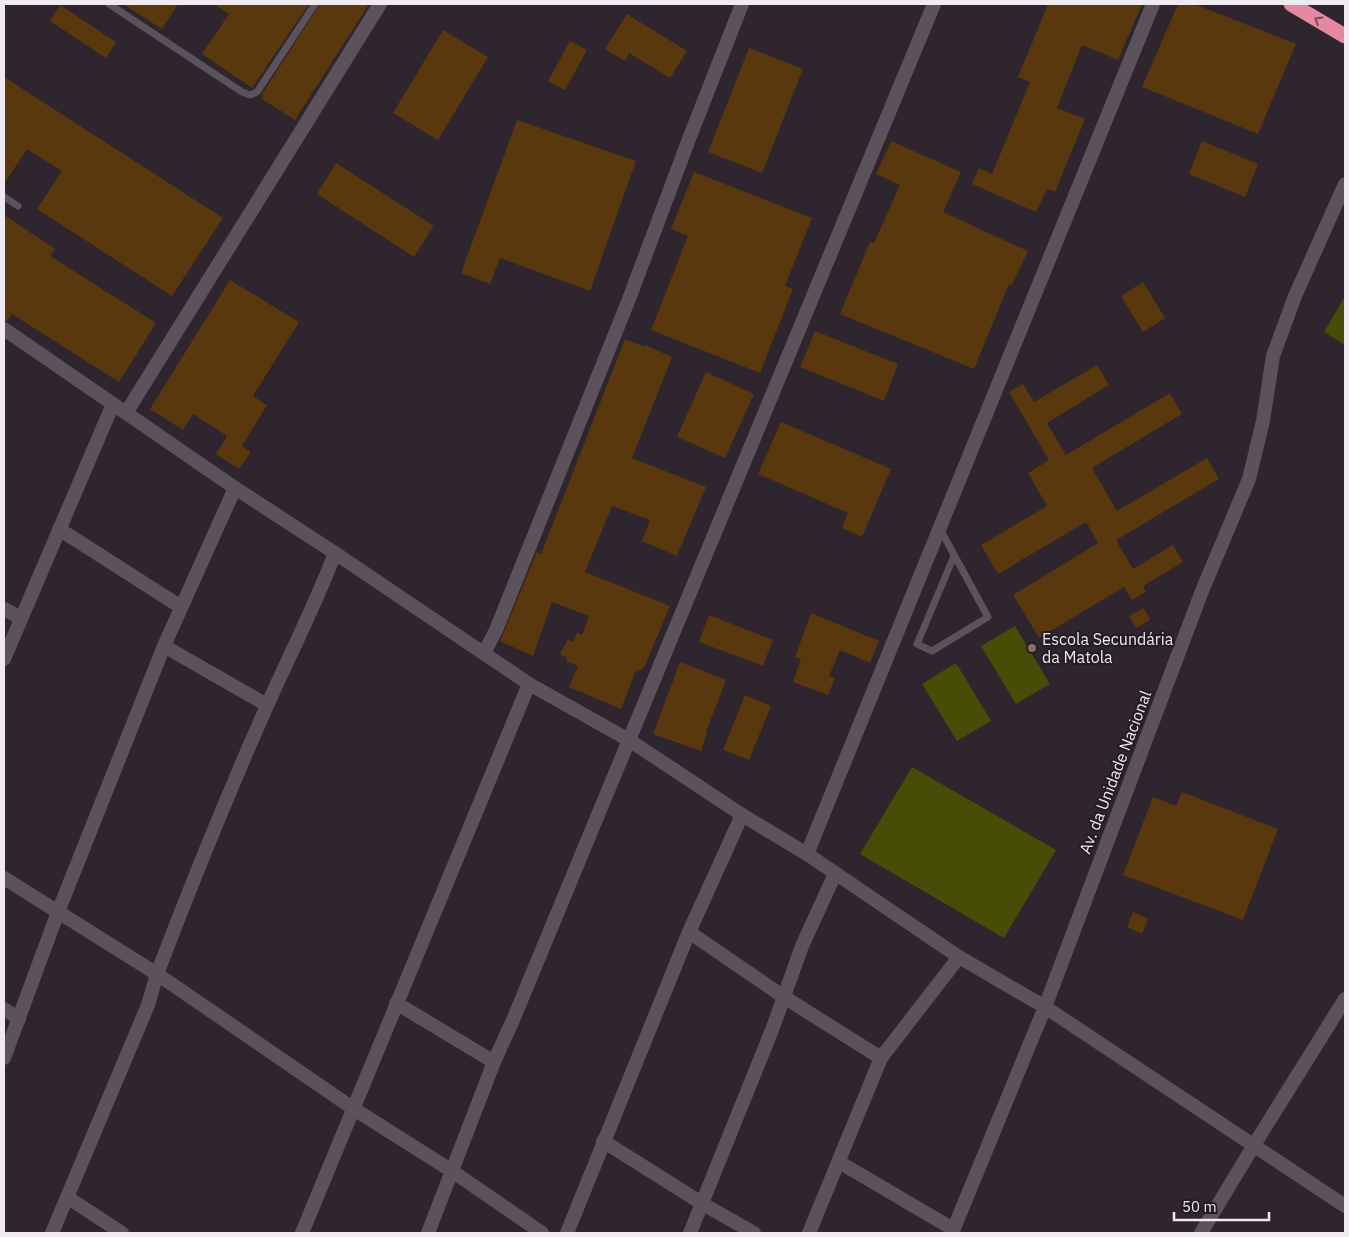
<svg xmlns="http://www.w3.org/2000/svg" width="1349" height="1237" viewBox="0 0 1349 1237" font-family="'IBM Plex Sans',sans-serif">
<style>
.green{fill:#454d06}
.building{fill:#58380c}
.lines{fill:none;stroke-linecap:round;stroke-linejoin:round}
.lane{stroke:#5c525b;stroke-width:7}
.street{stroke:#5c525b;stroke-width:14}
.highway{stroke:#e688a1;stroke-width:15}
.oneway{stroke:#7b4d5c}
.education-dot{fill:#8d6e63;stroke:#241c24;stroke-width:2}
.labels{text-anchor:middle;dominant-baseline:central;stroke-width:4;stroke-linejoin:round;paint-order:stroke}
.poi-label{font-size:16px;fill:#f0eaf0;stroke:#241c24;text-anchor:start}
.street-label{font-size:16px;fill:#f0eaf0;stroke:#241c24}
</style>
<rect width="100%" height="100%" fill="#2e252e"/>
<g class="green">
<polygon points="1345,296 1345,345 1324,332"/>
<polygon points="1015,626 1050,684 1016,704 981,646"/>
<polygon points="956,663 991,721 957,741 922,684"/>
<polygon points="912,767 1056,850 1004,938 860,854"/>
</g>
<g class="building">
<polygon points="123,4 178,4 162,29"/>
<polygon points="214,4 309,4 252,88 202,54 229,14"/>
<polygon points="320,4 369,4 295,120 262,99 264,96 262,94"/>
<polygon points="1048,4 1142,4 1118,60 1082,45 1057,108 1085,119 1055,192 1047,189 1036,212 972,184 979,168 992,174 1030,82 1018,77"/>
<polygon points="1178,4 1194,4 1296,44 1258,134 1142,87"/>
<polygon points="60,5 116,42 106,58 50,21"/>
<polygon points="627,14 687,51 670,78 629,53 625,61 605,49"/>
<polygon points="443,30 488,57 438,140 393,113"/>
<polygon points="570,41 587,50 565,90 548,81"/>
<polygon points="749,48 803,69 762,173 708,152"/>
<polygon points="4,77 223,218 172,296 37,209 62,171 27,149 4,184"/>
<polygon points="517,120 636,161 590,291 500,258 490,284 461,273"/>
<polygon points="891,141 961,172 943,212 1028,251 1012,285 1009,284 974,369 840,314 870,242 874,243 900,185 876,174"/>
<polygon points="1202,141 1258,164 1245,197 1189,174"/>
<polygon points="336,163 434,226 414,257 317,194"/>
<polygon points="694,172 812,218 785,286 793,289 760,373 651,330 688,236 671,229"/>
<polygon points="4,215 55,249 50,256 156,323 119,382 12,314 7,321 4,320"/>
<polygon points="230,280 299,322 253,396 267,405 242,446 251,452 239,469 216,454 227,436 193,414 183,430 150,409"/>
<polygon points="1143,282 1165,318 1143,332 1121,296"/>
<polygon points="815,331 898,364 884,401 800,367"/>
<polygon points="625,339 645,347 645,345 672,357 632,458 706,487 677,556 642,541 650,520 612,506 585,572 670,606 644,668 635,673 621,709 569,687 578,666 566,661 567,658 560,654 568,639 573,642 577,633 582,635 589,616 552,602 533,656 500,641 537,552 541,554"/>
<polygon points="1097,365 1109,385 1047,423 1066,455 1170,393 1182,414 1092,468 1117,511 1207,458 1219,479 1116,540 1133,569 1173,545 1183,562 1143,586 1146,592 1132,600 1124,587 1039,638 1013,595 1098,543 1086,522 998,574 981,545 1047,506 1028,473 1049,460 1009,392 1023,384 1034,402"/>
<polygon points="706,372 754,394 725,458 677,437"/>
<polygon points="781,422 891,469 862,537 842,528 848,513 758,474"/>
<polygon points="1144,608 1150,620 1136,628 1129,616"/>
<polygon points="811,613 879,641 870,663 840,650 829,676 835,678 828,695 793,682 801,659 795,657"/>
<polygon points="709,615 773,640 763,666 699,642"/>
<polygon points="680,662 726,680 706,732 707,732 701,751 653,734"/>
<polygon points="745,695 771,706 749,760 723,750"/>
<polygon points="1182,792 1278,829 1243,920 1123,875 1153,797 1176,806"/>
<polygon points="1133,912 1148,919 1142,934 1127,927"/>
</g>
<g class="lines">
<g class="lane">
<polyline points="109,4 242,92 250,95 257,92 315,4"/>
<polyline points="4,197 18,206"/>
<polyline points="940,529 988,617 932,651 917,644 954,556"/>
</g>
<g class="street">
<polyline points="4,329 235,488 335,553 529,684 629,740 742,815 807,854 959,957 1045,1007 1345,1206"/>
<polyline points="126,413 380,4"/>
<polyline points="59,529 181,607"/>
<polyline points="4,609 21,618"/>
<polyline points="164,646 267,705"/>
<polyline points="484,653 496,630 629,299 689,139 742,4"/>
<polyline points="4,659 113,404"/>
<polyline points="807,854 1153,4"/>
<polyline points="4,878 157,974 354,1109 452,1171 542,1233"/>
<polyline points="689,932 784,997 881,1058"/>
<polyline points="396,1003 494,1062"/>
<polyline points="4,1009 19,1019"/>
<polyline points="4,1058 58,912 164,646 235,488"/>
<polyline points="603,1141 703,1204 754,1233"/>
<polyline points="839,1162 953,1229"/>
<polyline points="67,1197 122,1233"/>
<path d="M 52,1233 L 148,1005 L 157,974 C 191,885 227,796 266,708 C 289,656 315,606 335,553"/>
<polyline points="302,1233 529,684"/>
<polyline points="428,1233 494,1062 513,1020 934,4"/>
<polyline points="567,1233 689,932 742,815"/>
<polyline points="690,1233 772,1030 802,946 835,874"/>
<polyline points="809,1233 881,1058 959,957"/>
<polyline points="952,1233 1045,1007 1202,591 1249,479 1263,421 1273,356 1295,296 1345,184"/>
<polyline points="1201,1233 1254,1145 1345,999"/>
</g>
<polyline class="highway" points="1291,4 1345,36"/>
</g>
<defs><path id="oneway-chevron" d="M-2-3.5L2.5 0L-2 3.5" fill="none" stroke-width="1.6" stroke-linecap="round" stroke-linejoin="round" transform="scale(1.25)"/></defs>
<use class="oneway" href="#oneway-chevron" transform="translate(1318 20) rotate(-149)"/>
<circle class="education-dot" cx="1032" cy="648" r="5"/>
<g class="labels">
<g class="poi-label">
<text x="1042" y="639">Escola Secundária<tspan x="1042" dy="18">da Matola</tspan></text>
</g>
<g class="street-label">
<text transform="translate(1115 772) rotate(-69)">Av. da Unidade Nacional</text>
</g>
</g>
<rect width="1349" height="1237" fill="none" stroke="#f0eaf0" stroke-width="10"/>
<path d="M1174 1212v8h95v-8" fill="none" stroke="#f0eaf0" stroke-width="2.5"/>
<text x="1182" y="1212" font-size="15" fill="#f0eaf0" stroke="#241c24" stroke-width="4" paint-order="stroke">50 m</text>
</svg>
